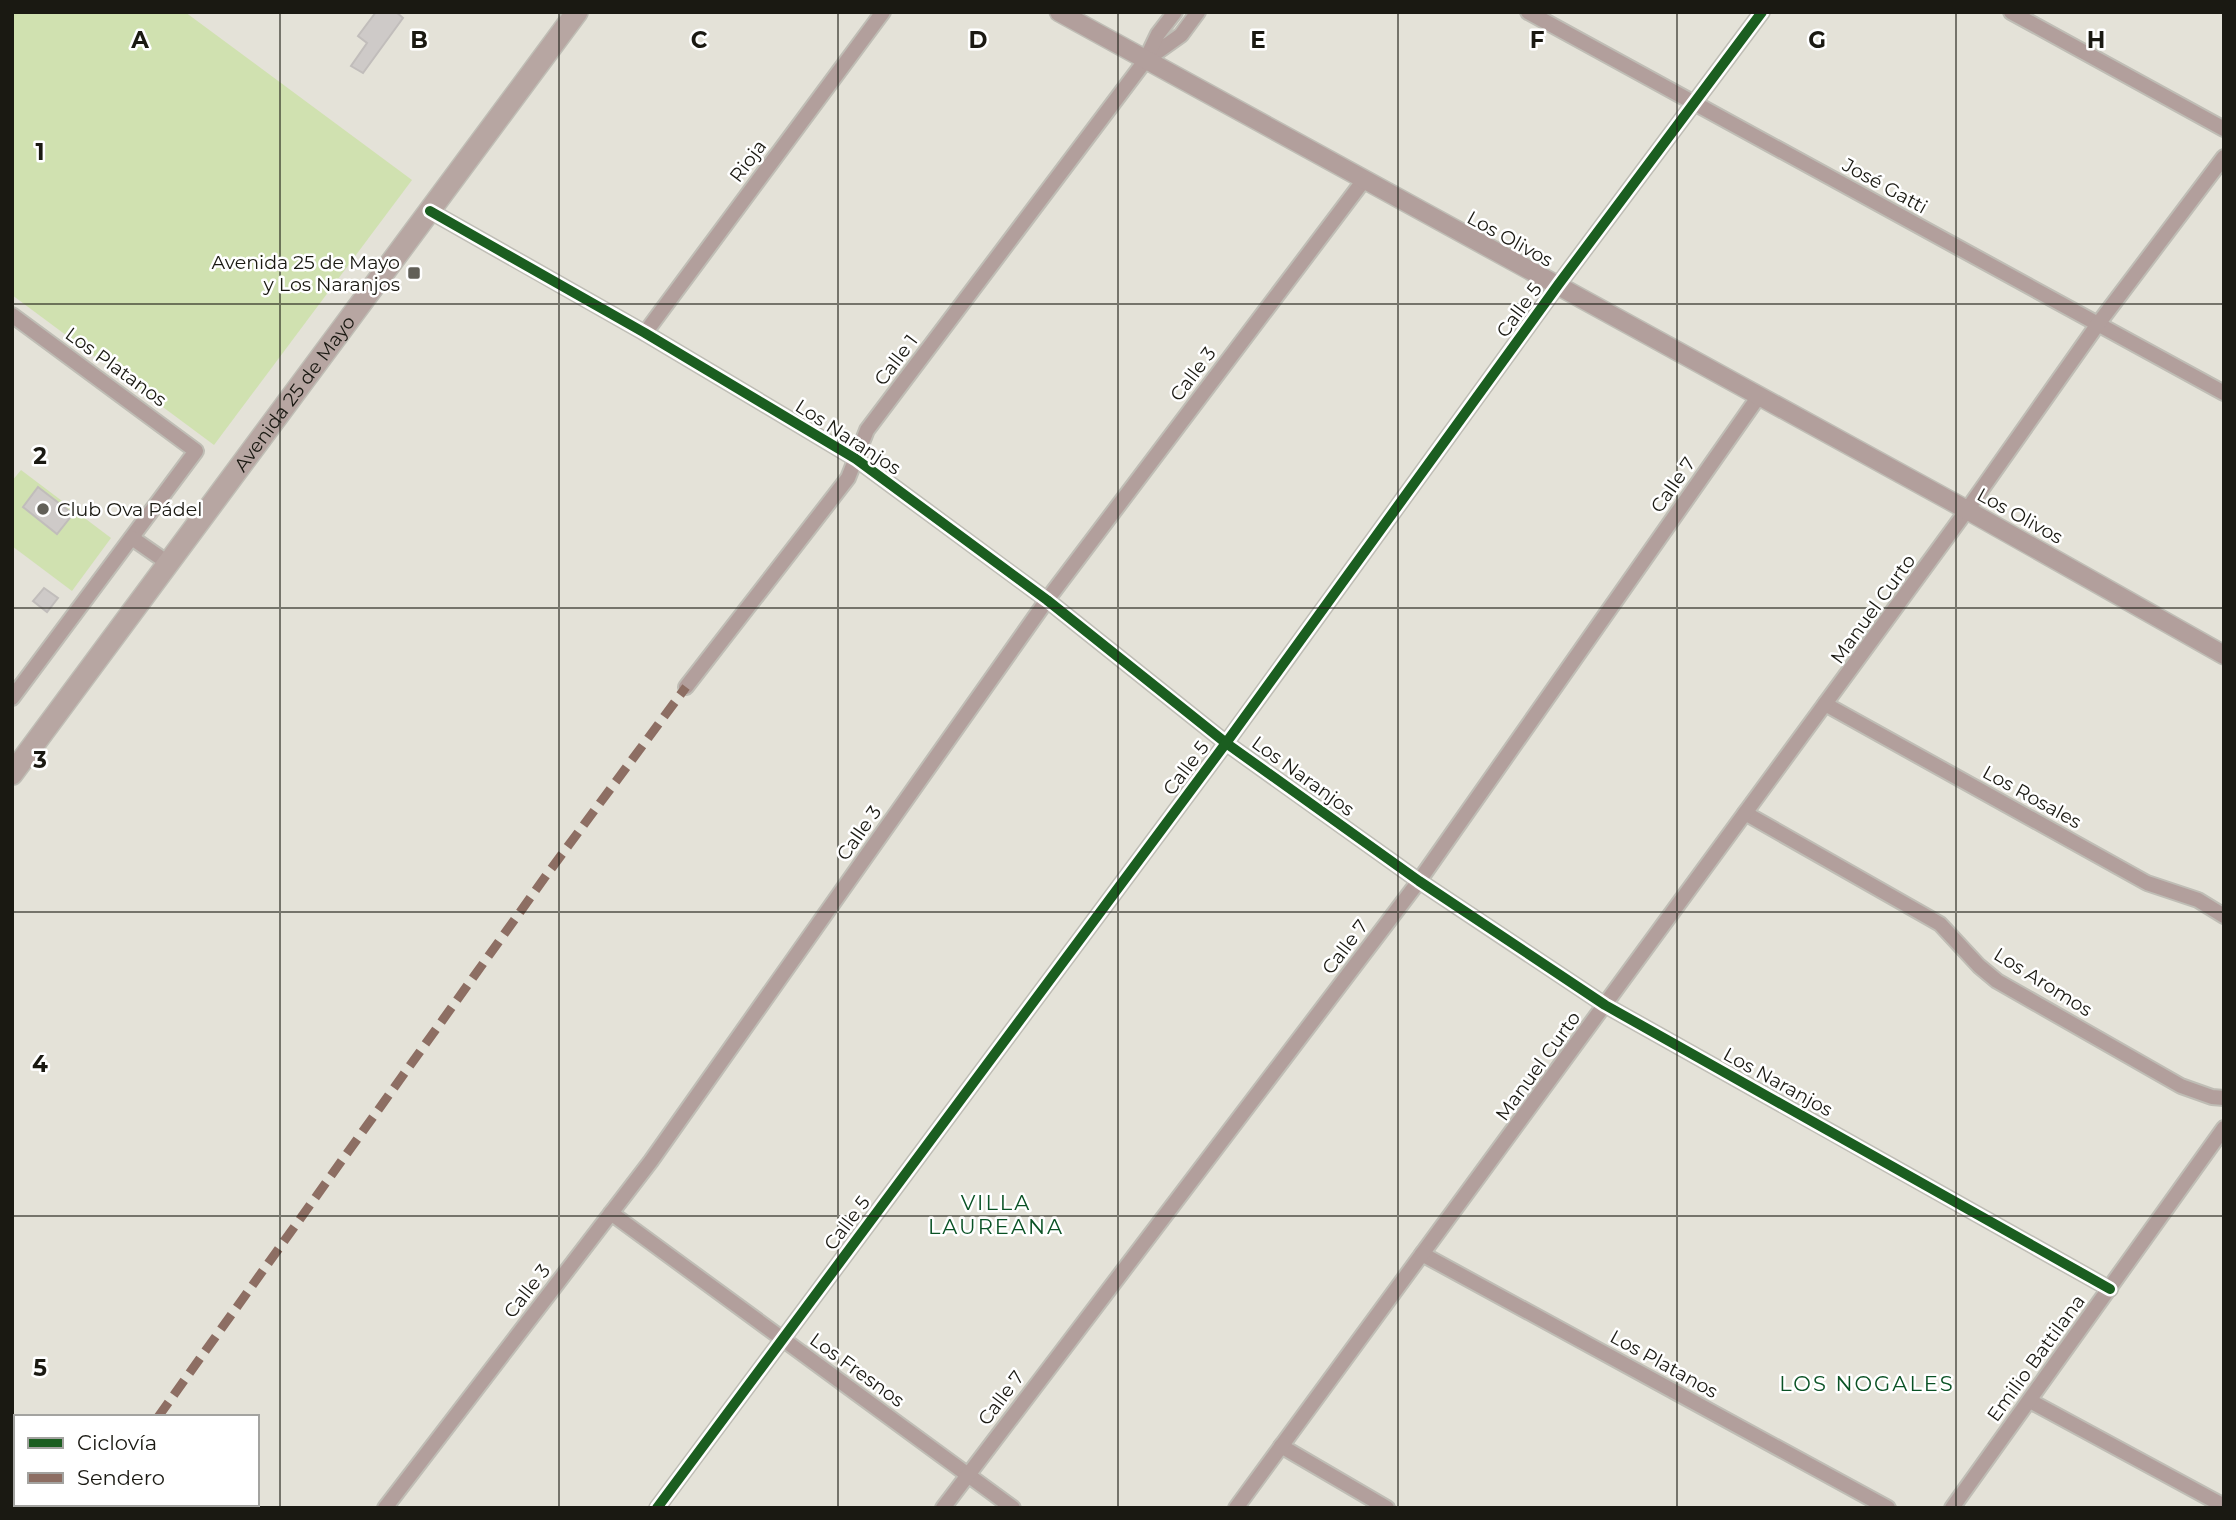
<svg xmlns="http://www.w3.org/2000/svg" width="2236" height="1520" viewBox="0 0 2236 1520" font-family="Montserrat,sans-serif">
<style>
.green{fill:#d0e1b0}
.building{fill:#cecac8;stroke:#c1bdbb;stroke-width:2}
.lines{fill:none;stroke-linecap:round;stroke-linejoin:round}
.minor-casing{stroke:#bfbdb5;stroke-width:18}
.tertiary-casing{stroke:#bfbdb5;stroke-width:21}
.secondary-casing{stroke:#bfbdb5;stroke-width:24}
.minor{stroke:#b29f9c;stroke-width:14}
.tertiary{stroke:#b29f9c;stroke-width:18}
.secondary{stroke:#b7a6a2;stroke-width:21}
.quiet{stroke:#8d6e63;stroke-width:9;stroke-dasharray:18 9;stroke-linecap:butt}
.cycleway-casing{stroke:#fff;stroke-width:15}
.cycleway{stroke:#1b5e20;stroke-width:10}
.grid{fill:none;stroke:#1a1912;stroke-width:2;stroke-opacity:0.55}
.poi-dot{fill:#615f57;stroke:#fff;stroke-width:2.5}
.labels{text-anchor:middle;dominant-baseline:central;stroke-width:5;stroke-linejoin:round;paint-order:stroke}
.street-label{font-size:19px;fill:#1a1912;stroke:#fff}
.poi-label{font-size:19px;fill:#1a1912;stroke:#fff;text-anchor:end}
.neighbourhood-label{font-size:21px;letter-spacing:2px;fill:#0a5225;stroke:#fff}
.grid-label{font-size:23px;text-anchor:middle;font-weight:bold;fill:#1a1912;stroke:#fff;stroke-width:5;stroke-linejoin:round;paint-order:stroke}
</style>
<rect width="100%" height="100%" fill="#e4e2d8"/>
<g class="green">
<polygon points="12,12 185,12 412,180 214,445 12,295"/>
<polygon points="21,470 111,538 72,591 12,546 12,481"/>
</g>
<g class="building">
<polygon points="376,12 396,12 403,18 363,73 351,66 367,43 358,36"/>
<polygon points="38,487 73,514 57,534 23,507"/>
<polygon points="44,588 58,598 47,612 33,601"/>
</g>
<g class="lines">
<g class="minor-casing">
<g id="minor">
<polyline points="1528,12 2224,393"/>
<polyline points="2011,12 2224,129"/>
<polyline points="1146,60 1181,35 1198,12"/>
<polyline points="430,211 645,333 856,459 1047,600 1226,743 1419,881 1605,1005 2110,1289"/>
<polyline points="12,315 196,451 12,698"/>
<polyline points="645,333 883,12"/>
<polyline points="132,538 168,563"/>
<polyline points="686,687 848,478 867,430 1145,61 1158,34 1175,12"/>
<polyline points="1825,704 2147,883 2198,900 2224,916"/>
<polyline points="1745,813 1940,924 1979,966 1997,981 2181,1086 2212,1097 2224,1098"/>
<polyline points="611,1213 1013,1508"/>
<polyline points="1422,1254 1888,1508"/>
<polyline points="2030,1401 2224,1506"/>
<polyline points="1281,1446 1387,1508"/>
<polyline points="385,1508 651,1161 1047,600 1364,180"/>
<polyline points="657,1508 1226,743 1558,285 1762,12"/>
<polyline points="943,1508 1419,881 1759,396"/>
<polyline points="1236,1508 1967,510 2098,324 2224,157"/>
<polyline points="1952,1508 2224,1128"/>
</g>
</g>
<g class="tertiary-casing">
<polyline id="tertiary" points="1059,12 1967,510 2224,655"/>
</g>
<g class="secondary-casing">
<g id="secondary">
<path id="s1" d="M 12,774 L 577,12"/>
</g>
</g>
<use href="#minor" class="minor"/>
<use href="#tertiary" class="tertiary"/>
<use href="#secondary" class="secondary"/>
<g class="quiet">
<polyline points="158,1417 548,873 686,687"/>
<polyline points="12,1493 16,1495"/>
<polyline points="28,1504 33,1508"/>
<polyline points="93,1508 95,1504"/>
</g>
<g class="cycleway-casing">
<g id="cycleway">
<polyline points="430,211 645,333 856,459 1047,600 1226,743 1419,881 1605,1005 2110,1289"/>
<polyline points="657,1508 1226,743 1558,285 1762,12"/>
</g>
</g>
<use href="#cycleway" class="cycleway"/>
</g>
<path class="grid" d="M 280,12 L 280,1508M 559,12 L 559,1508M 838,12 L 838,1508M 1118,12 L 1118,1508M 1398,12 L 1398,1508M 1677,12 L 1677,1508M 1956,12 L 1956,1508M 12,304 L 2224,304M 12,608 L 2224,608M 12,912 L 2224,912M 12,1216 L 2224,1216"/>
<g class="poi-dot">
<rect x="407" y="266" width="14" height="14" rx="3.5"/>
<circle cx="43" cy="509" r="7"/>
</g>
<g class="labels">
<g class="street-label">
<text transform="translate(748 161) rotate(-53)">Rioja</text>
<text transform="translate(1885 186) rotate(29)">José Gatti</text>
<text transform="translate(1510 239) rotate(29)">Los Olivos</text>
<text transform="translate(1519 310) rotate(-54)">Calle 5</text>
<text transform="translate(896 360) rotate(-53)">Calle 1</text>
<text transform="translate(116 367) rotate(36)">Los Platanos</text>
<text transform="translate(1193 374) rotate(-53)">Calle 3</text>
<text stroke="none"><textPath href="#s1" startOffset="474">Avenida 25 de Mayo</textPath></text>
<text transform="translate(848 437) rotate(33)">Los Naranjos</text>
<text transform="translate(1673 485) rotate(-55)">Calle 7</text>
<text transform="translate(2020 516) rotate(29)">Los Olivos</text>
<text transform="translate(1873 609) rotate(-54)">Manuel Curto</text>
<text transform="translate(1186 768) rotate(-53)">Calle 5</text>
<text transform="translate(1303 776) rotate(36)">Los Naranjos</text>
<text transform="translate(2032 797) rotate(29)">Los Rosales</text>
<text transform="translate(859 833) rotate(-55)">Calle 3</text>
<text transform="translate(1345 947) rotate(-53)">Calle 7</text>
<text transform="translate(2043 982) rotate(32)">Los Aromos</text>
<text transform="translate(1538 1066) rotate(-54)">Manuel Curto</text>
<text transform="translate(1778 1082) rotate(29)">Los Naranjos</text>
<text transform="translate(847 1223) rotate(-53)">Calle 5</text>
<text transform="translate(527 1291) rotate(-52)">Calle 3</text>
<text transform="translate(2036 1358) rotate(-54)">Emilio Battilana</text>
<text transform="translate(1664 1364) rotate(29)">Los Platanos</text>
<text transform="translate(857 1370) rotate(36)">Los Fresnos</text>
<text transform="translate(1001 1398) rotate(-53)">Calle 7</text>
</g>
<g class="poi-label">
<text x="400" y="262">Avenida 25 de Mayo<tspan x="400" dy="22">y Los Naranjos</tspan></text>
<text x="57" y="509" text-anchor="start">Club Ova Pádel</text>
</g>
<g class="neighbourhood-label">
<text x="996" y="1202">VILLA<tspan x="996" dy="24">LAUREANA</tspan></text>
<text x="1867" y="1383">LOS NOGALES</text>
</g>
</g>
<g class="grid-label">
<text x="140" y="48">A</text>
<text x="419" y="48">B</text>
<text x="699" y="48">C</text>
<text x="978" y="48">D</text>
<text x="1258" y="48">E</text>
<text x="1537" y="48">F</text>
<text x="1817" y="48">G</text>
<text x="2096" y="48">H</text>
<text x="40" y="160">1</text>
<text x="40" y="464">2</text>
<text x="40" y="768">3</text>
<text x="40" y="1072">4</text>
<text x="40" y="1376">5</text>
</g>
<rect width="2236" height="1520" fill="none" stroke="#1a1912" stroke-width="28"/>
<rect x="14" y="1415" width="245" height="91" fill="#ffffff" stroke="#a3a3a0" stroke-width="2"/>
<rect x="28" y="1438" width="35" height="10" fill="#1b5e20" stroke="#a3a3a0" stroke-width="2"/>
<text x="77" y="1450" font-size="21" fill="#1a1912">Ciclovía</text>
<rect x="28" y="1473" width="35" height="10" fill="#8d6e63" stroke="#a3a3a0" stroke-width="2"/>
<text x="77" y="1485" font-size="21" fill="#1a1912">Sendero</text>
</svg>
